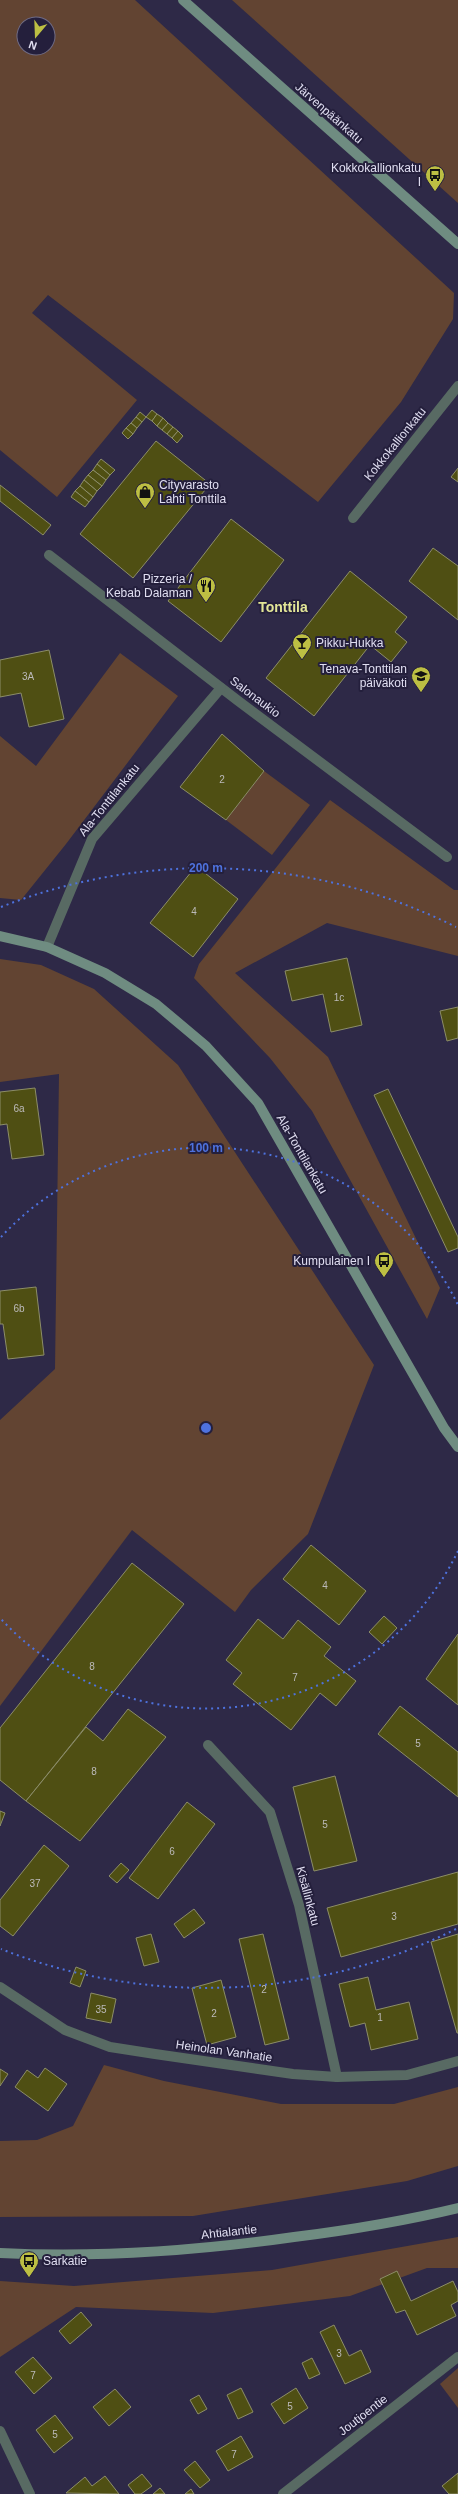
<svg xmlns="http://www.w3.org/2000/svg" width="458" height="2494" viewBox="0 0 458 2494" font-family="Helvetica,sans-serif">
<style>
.green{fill:#624432;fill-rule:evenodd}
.building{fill:#4f4f13;stroke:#8c8d68}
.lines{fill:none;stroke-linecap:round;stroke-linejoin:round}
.lane{stroke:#586a63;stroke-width:10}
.street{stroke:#586a63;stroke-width:10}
.secondary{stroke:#6f8c81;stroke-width:10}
.ring{fill:none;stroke:#4e72de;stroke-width:2;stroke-dasharray:2 4}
.labels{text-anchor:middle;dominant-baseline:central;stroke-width:4;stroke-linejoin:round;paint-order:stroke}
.number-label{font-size:10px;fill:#bcbaba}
.street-label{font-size:12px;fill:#e0def1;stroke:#241f3c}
.poi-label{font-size:12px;fill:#e0def1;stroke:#241f3c;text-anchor:end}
.quarter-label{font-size:14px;font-weight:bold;fill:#e2e597;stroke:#241f3c}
.centre{fill:#4e72de;stroke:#241f3c;stroke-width:2}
.ring-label{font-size:12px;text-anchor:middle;font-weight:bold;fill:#4e72de;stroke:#241f3c;stroke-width:4;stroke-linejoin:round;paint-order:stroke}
</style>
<rect width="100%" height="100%" fill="#2e2947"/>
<g class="green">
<path d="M 0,0 L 135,0 L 454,293 L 453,319 L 401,402 L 318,502 L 48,295 L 32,313 L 137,400 L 57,497 L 0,450 ZM 24,24 L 48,24 L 48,48 L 24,48 Z"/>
<polygon points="232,0 458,0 458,203"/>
<polygon points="120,653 178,696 66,844 21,900 0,898 0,736 36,766"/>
<polygon points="264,771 310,805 272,855 226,820"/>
<polygon points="330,800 454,890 458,890 458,956 327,923 235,973 328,1057 440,1288 427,1319 312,1111 270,1058 194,978 199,964"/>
<polygon points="0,959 41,965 94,989 178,1065 374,1365 308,1534 251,1590 235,1612 132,1530 0,1706 0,1420 55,1369 59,1074 0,1082"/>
<polygon points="104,2065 164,2081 281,2104 394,2104 458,2087 458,2166 407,2181 193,2216 0,2217 0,2141 37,2140 73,2126"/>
<polygon points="458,2237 458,2268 427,2268 350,2296 213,2313 76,2307 0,2357 0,2281 74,2286 272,2270"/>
<polygon points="458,2368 458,2408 440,2384"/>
</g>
<g class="building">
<polygon points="152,410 157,414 152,421 146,417"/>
<polygon points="140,412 146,417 142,422 136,417"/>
<polygon points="157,414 163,418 157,426 152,421"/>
<polygon points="136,417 142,422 137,428 131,423"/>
<polygon points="163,418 168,423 162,430 157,426"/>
<polygon points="131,423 137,428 133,434 126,428"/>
<polygon points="168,423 173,427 167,434 162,430"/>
<polygon points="173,427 178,431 172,438 167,434"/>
<polygon points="126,428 133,434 128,439 122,433"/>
<polygon points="178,431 183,436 177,443 172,438"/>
<polygon points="156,441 210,484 133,578 80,534"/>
<polygon points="101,459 115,470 110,475 97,464"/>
<polygon points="97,464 110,475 106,480 93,470"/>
<polygon points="458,468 458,482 451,477"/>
<polygon points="93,470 106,480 102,486 88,475"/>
<polygon points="88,475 102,486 97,491 84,480"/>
<polygon points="84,480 97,491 93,497 80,486"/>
<polygon points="0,485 51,525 43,535 0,501"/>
<polygon points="80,486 93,497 89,502 75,491"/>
<polygon points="75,491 89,502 85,507 71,497"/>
<polygon points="231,519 284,560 221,642 168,601"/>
<polygon points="433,548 458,566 458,620 409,581"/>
<polygon points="350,571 407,617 395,632 407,642 391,662 370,645 314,716 266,678"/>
<polygon points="49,650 64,719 29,727 21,693 0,697 0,660"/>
<polygon points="222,734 264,771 226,820 180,787"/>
<polygon points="196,866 238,899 193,957 150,923"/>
<polygon points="347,958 362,1025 331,1032 323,994 292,1001 285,971"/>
<polygon points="458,1007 458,1038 447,1041 440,1011"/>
<polygon points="35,1088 44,1155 12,1159 7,1124 0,1125 0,1092"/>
<polygon points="388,1089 458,1237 458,1248 448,1252 374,1095"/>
<polygon points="36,1287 44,1355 8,1359 3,1324 0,1324 0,1291"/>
<polygon points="311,1545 366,1591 339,1625 283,1579"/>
<polygon points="132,1563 184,1604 26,1801 0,1780 0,1728"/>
<polygon points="384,1616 397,1628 382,1644 369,1632"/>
<polygon points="258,1619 283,1639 298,1620 331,1647 324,1656 356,1681 336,1706 320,1693 291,1730 233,1684 242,1673 226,1660"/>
<polygon points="458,1634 458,1705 426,1679"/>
<polygon points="400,1706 458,1752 458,1797 378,1734"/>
<polygon points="128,1709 166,1737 80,1841 26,1801 86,1727 103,1741"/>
<polygon points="335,1776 357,1861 314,1871 293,1787"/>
<polygon points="187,1802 215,1824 158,1899 129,1878"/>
<polygon points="0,1811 5,1813 0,1826"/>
<polygon points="44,1845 69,1866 13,1936 0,1926 0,1900"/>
<polygon points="121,1863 129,1870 117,1883 109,1876"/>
<polygon points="458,1872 458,1924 341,1957 327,1908"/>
<polygon points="194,1909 205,1923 184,1938 174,1924"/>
<polygon points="151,1934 159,1962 144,1966 136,1938"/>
<polygon points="263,1934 289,2039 265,2045 239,1939"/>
<polygon points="458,1934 458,2033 457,2033 431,1942"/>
<polygon points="76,1967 86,1971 80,1987 70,1983"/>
<polygon points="368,1977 376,2010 409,2002 418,2039 371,2050 365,2023 350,2027 339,1984"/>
<polygon points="221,1980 236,2037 207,2045 192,1988"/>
<polygon points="91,1993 116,1999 111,2023 86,2018"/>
<polygon points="45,2068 67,2084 48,2111 15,2087 27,2070 38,2078"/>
<polygon points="0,2069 8,2074 0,2086"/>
<polygon points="397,2271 411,2301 453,2281 458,2292 458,2301 451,2305 456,2316 417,2335 405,2310 396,2313 380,2279"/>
<polygon points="81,2312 92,2325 70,2344 59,2331"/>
<polygon points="334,2325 349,2356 361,2350 371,2372 345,2384 320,2332"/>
<polygon points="33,2357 52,2378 34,2394 15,2372"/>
<polygon points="312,2358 320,2374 309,2379 302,2363"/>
<polygon points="241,2388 253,2412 238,2419 227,2395"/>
<polygon points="296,2388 308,2408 284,2424 271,2404"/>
<polygon points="115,2389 131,2407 109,2426 93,2407"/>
<polygon points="199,2395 207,2409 198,2414 190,2400"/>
<polygon points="55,2415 73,2438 54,2453 36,2430"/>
<polygon points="241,2436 253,2457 228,2471 216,2451"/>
<polygon points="195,2461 210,2480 200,2488 184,2470"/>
<polygon points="458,2473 458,2494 449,2494 442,2486"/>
<polygon points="142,2474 152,2486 141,2494 135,2494 128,2485"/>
<polygon points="105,2476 119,2494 66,2493 85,2477 92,2486"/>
<polygon points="160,2488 165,2494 153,2494"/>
<polygon points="191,2489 194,2494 185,2494"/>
</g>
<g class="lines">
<polyline class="lane" points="208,1745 270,1812 299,1905 337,2077"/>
<g class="street">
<polyline points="353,518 458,386"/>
<polyline points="49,555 237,700 447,857"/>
<polyline points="47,947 92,839 221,688"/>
<polyline points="0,1987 65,2030 110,2047 155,2054 293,2074 337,2077 407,2075 458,2061"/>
<polyline points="0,2431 30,2494"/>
<polyline points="283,2494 458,2357"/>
</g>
<g class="secondary">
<polyline points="183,0 458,244"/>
<polyline points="0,936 47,947 105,973 156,1004 206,1046 258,1103 444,1428 458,1447"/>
<path d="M 0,2253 C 99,2258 196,2251 294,2237 C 349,2230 404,2221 458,2208"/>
</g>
</g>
<g class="ring">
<path d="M458 1551A280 280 0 0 1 1 1619M1 1237A280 280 0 0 1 458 1305"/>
<path d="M456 1929A560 560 0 0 1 1 1949M1 907A560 560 0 0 1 456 927"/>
</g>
<defs>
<g id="bus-pin" transform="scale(1)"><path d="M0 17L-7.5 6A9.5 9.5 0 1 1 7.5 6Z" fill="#bdbf43" stroke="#241f3c"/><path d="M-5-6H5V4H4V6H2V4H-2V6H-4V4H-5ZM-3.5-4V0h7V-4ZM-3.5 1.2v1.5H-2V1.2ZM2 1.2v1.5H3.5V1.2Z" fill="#111"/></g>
<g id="shop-pin" transform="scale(1)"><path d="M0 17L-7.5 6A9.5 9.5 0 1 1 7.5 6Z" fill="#bdbf43" stroke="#241f3c"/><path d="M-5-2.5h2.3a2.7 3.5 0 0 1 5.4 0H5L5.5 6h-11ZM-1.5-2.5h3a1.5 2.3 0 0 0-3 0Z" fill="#111"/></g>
<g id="restaurant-pin" transform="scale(1)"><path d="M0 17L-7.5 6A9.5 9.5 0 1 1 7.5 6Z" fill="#bdbf43" stroke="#241f3c"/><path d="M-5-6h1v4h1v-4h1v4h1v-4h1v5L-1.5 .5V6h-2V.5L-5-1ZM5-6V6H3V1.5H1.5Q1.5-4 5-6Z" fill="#111"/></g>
<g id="bar-pin" transform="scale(1)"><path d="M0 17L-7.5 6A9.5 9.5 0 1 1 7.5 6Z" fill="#bdbf43" stroke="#241f3c"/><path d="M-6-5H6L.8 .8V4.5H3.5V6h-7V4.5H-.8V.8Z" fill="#111"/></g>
<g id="school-pin" transform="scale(1)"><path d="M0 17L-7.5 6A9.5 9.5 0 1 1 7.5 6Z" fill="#bdbf43" stroke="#241f3c"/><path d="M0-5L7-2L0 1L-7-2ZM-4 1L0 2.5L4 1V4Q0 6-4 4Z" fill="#111"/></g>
</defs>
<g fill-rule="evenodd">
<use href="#bus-pin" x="435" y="175"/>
<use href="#shop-pin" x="145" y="492"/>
<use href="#restaurant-pin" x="206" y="586"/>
<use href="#bar-pin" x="302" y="643"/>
<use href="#school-pin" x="421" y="676"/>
<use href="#bus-pin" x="384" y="1261"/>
<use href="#bus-pin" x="29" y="2261"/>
</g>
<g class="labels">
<g class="number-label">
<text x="28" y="676">3A</text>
<text x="222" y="779">2</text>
<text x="194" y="911">4</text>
<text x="339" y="997">1c</text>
<text x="19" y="1108">6a</text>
<text x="19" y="1308">6b</text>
<text x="325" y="1585">4</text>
<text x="92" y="1666">8</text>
<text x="295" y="1677">7</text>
<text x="418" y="1743">5</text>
<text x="94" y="1771">8</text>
<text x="325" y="1824">5</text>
<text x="172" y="1851">6</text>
<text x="35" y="1883">37</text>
<text x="394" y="1916">3</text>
<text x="264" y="1989">2</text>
<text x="101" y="2009">35</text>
<text x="214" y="2013">2</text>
<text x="380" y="2017">1</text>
<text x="339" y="2353">3</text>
<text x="33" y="2375">7</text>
<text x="290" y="2406">5</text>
<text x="55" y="2434">5</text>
<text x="234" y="2454">7</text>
</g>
<g class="street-label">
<text transform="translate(329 113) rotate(41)">Järvenpäänkatu</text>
<text transform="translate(395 444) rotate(-51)">Kokkokallionkatu</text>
<text transform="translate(255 697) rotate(37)">Salonaukio</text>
<text transform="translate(109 800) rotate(-51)">Ala-Tonttilankatu</text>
<text transform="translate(302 1154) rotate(60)">Ala-Tonttilankatu</text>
<text transform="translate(308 1896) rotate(75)">Kisällinkatu</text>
<text transform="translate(224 2051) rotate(8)">Heinolan Vanhatie</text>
<text transform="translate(229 2232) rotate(-6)">Ahtialantie</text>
<text transform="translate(363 2415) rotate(-38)">Joutjoentie</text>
</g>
<g class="poi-label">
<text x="421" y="168">Kokkokallionkatu<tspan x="421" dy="14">I</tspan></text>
<text x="159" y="485" text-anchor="start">Cityvarasto<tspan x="159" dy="14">Lahti Tonttila</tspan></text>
<text x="192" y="579">Pizzeria /<tspan x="192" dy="14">Kebab Dalaman</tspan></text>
<text x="316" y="643" text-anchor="start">Pikku-Hukka</text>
<text x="407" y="669">Tenava-Tonttilan<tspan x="407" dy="14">päiväkoti</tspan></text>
<text x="370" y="1261">Kumpulainen I</text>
<text x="43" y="2261" text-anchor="start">Sarkatie</text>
</g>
<g class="quarter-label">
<text x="283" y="607">Tonttila</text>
</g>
</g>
<circle cx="206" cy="1428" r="6" class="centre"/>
<g class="ring-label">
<text x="206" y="872">200 m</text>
<text x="206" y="1152">100 m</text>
</g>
<g transform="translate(36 36) rotate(199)"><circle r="19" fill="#241f3c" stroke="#6f6b84"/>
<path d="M0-3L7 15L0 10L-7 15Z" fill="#bdbf43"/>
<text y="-6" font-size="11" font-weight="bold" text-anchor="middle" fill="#e0def1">N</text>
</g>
</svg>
